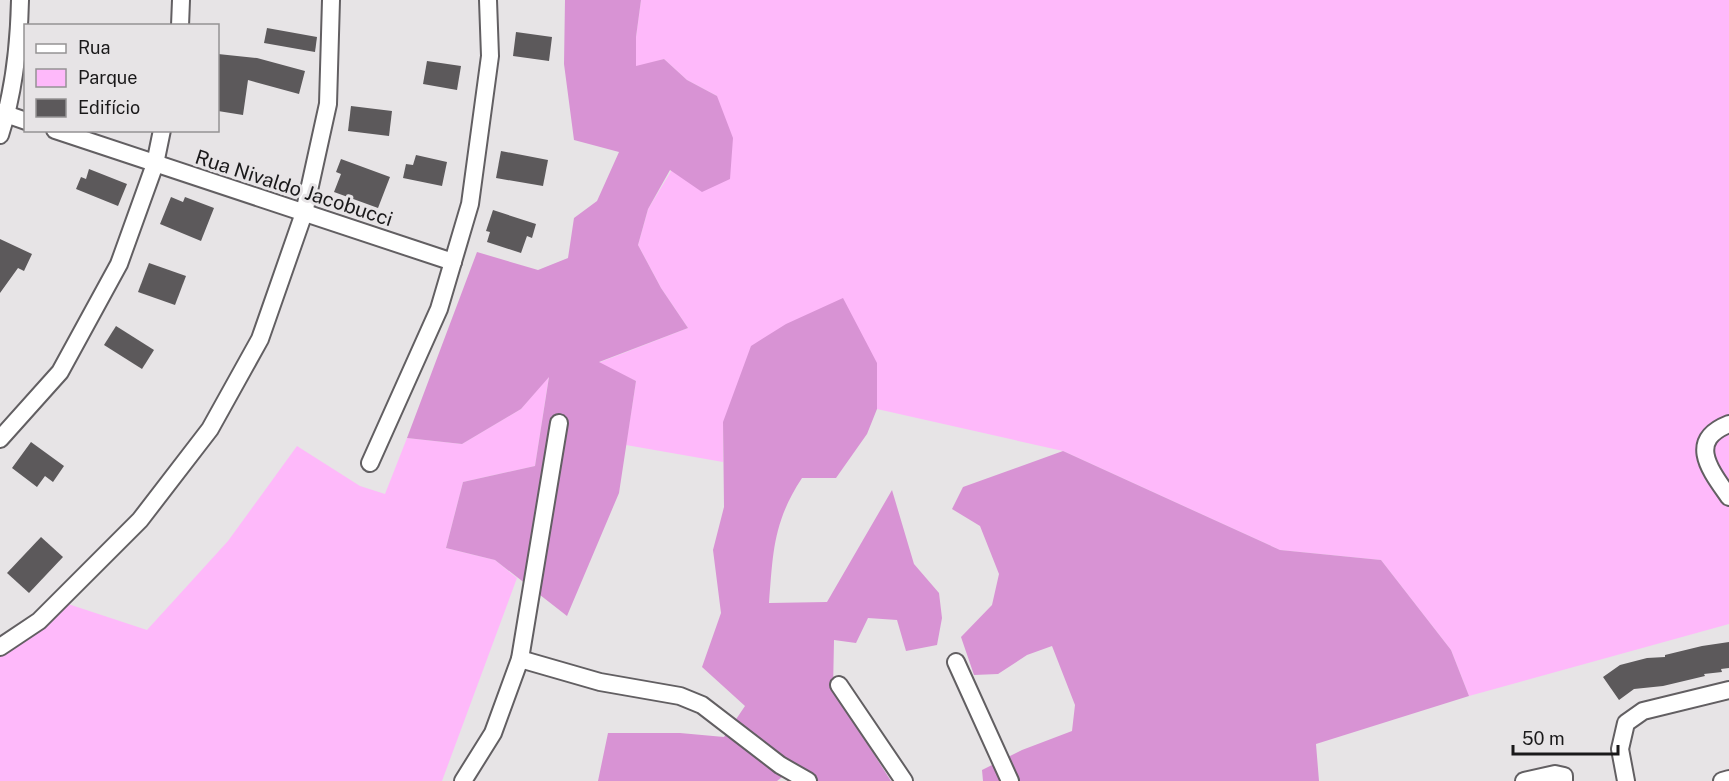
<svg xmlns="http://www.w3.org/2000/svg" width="1729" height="781" viewBox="0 0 1729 781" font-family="'Public Sans',sans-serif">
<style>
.green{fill:#feb9fa}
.forest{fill:#d893d4}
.building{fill:#5c595b}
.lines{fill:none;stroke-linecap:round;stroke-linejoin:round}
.minor-casing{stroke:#625f62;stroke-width:20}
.minor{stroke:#fff;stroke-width:16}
.labels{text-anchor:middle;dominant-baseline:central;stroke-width:6;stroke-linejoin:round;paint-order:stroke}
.street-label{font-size:20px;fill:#1a191a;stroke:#e7e4e6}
</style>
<rect width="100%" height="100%" fill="#e7e4e6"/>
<g class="green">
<polygon points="641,0 1729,0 1729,624 1469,696 1451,650 1381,560 1280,550 1063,451 877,409 877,363 723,422 723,462 626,445 636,381 598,363 688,328 661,288 638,245 648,209 717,96 687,80 664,59 636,67 636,37"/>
<polygon points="549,376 535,466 463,482 446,548 495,560 517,578 442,781 0,781 0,644 59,601 147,630 228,541 297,446 360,486 385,494 407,438 462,444 521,409"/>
</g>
<g class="forest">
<polygon points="565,0 641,0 636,37 636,66 664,59 687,80 717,96 733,138 730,179 702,192 670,170 648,209 638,245 661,288 688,328 599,362 636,381 619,493 567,616 495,560 446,548 463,482 535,466 549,377 521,409 462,444 407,438 477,252 538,270 568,258 574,218 597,201 619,152 574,140 564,64"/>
<path d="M 843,298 L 877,363 L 877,409 L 867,434 L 836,478 L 802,478 C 773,522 773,553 769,603 L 827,602 L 892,490 L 914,564 L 939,593 L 942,618 L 937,645 L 906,651 L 897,620 L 868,618 L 856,643 L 834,640 L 833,690 L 891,781 L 789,781 L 782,777 L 777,781 L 598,781 L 608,733 L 680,733 L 724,737 L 745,706 L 702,667 L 721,613 L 713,550 L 724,507 L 723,422 L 751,346 L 786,324 Z"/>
<polygon points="1063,451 1280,550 1381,560 1451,650 1469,696 1316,744 1319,781 983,781 982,770 1022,750 1072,731 1075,705 1052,646 1027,655 998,674 974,675 961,637 992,605 999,574 980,526 952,509 963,487"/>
</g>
<g class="building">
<polygon points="267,28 317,37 315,52 264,43"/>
<polygon points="516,32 552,37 549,61 513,56"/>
<polygon points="218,54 257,58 305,71 299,94 248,80 243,115 218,111"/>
<polygon points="427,61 461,66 457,90 423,84"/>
<polygon points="351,106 392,111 389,136 348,131"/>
<polygon points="501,151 548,160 543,186 496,178"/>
<polygon points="416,155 447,162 442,186 403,178 406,164 413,165"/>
<polygon points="341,159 390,177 378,208 334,192 341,174 336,172"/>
<polygon points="89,169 127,184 118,206 76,189 81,177 86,179"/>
<polygon points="171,197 183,202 185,197 214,208 201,241 160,224"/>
<polygon points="493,210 536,224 532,238 527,236 521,253 487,242 490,232 486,231"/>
<polygon points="0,239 32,254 24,271 18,268 0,293"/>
<polygon points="149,263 186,276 175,305 138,292"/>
<polygon points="116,326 154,350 142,369 104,345"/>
<polygon points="31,442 64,466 53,482 45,476 37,487 12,468"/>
<polygon points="41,537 63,557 29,593 7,573"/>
<polygon points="1729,642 1729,668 1721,669 1722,672 1704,674 1705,676 1663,686 1634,689 1619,700 1603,677 1620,665 1647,658 1665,657 1665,655 1702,646"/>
</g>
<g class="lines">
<g class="minor-casing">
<g id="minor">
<polyline points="180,26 181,0"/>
<polyline points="0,112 26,121"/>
<polyline points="55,130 453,262"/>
<path d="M 0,135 C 14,92 19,46 20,0"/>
<path d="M 1729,424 C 1686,441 1711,471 1729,497"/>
<polyline points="0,439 60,372 119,264 155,164 162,130"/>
<polyline points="370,463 439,309 470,204 490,56 488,0"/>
<polyline points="0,647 39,621 140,520 210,429 260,339 304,213 328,104 331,0"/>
<polyline points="520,659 600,682 680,696 702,705 780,765 808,781"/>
<polyline points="956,662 1010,781"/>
<polyline points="839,685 904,781"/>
<polyline points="463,781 493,733 520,659 559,423"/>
<polyline points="1524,781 1555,774 1564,776 1564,781"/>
<polyline points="1626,781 1620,749 1626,723 1643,711 1729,690"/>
<polyline points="1722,781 1729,779"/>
</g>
</g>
<use href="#minor" class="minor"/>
</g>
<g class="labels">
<g class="street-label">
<text transform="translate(294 188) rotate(18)">Rua Nivaldo Jacobucci</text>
</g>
</g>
<rect x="24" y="24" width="195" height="108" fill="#e7e4e6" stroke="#959394" stroke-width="1.5"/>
<rect x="36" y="44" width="30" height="9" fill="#ffffff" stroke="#959394" stroke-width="1.5"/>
<text x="78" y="54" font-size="18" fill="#1a191a">Rua</text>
<rect x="36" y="69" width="30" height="18" fill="#feb9fa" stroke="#959394" stroke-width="1.5"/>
<text x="78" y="84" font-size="18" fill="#1a191a">Parque</text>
<rect x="36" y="99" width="30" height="18" fill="#5c595b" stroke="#959394" stroke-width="1.5"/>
<text x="78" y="114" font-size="18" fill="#1a191a">Edifício</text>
<path d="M1513 745v9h105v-9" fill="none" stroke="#1a191a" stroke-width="3"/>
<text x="1522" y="745" font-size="18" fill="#1a191a" stroke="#e7e4e6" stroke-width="4.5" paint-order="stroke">50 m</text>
</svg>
